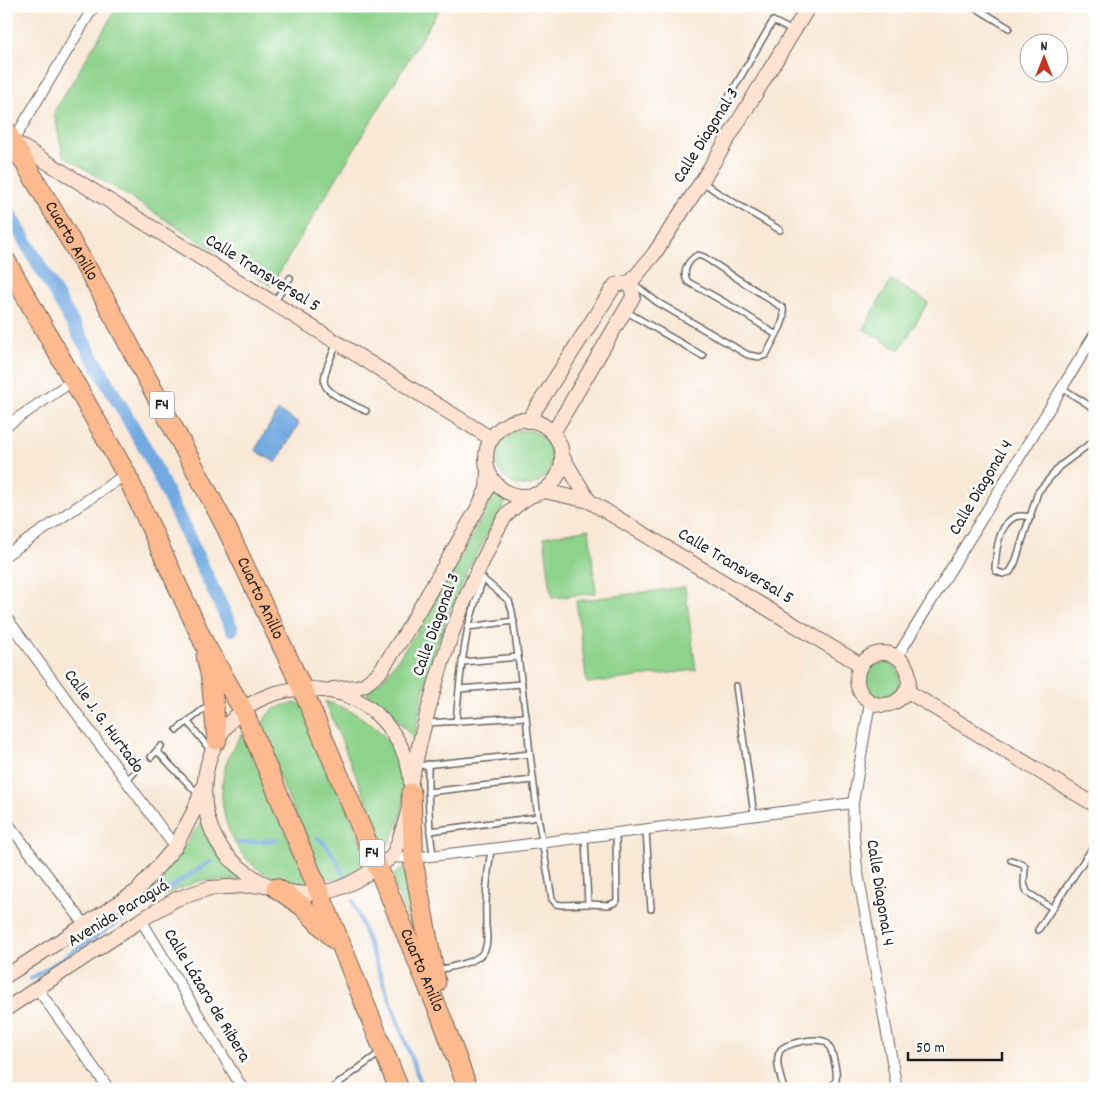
<svg xmlns="http://www.w3.org/2000/svg" width="1101" height="1095" viewBox="0 0 1101 1095" font-family="Dekko,sans-serif">
<style>
.green{fill:#8ed38c;stroke:#557854}
.water{fill:#71a9e0;stroke:#46627e}
.lines{fill:none;stroke-linecap:round;stroke-linejoin:round}
.stream{stroke:#71a9e0;stroke-width:4}
.canal{stroke:#71a9e0;stroke-width:14}
.lane-casing{stroke:#69635d;stroke-width:8}
.street-casing{stroke:#69635d;stroke-width:12}
.secondary-casing{stroke:#69635d;stroke-width:16}
.highway-casing{stroke:#69635d;stroke-width:21}
.lane{stroke:#fff;stroke-width:5}
.street{stroke:#fff;stroke-width:10}
.secondary{stroke:#fee3d2;stroke-width:14}
.highway{stroke:#fcba8e;stroke-width:19}
.labels{text-anchor:middle;dominant-baseline:central;stroke-width:5;stroke-linejoin:round;paint-order:stroke}
.shield{fill:#fff;stroke:#606060;stroke-width:1}
.shield-label{font-size:16px;font-weight:bold;fill:#1c1c1c}
.street-label{font-size:18px;fill:#1c1c1c;stroke:#fff}
</style>
<rect width="100%" height="100%" fill="#fff"/>
<filter id="ink" filterUnits="userSpaceOnUse"><feTurbulence type="fractalNoise" baseFrequency=".02" numOctaves="2"/><feDisplacementMap in="SourceGraphic" scale="10" xChannelSelector="R" yChannelSelector="G"/><feConvolveMatrix kernelMatrix="1 2 1 2 8 2 1 2 1" color-interpolation-filters="sRGB"/></filter>
<filter id="wash" filterUnits="userSpaceOnUse"><feTurbulence type="fractalNoise" baseFrequency=".0096" numOctaves="4" result="noise"/><feDisplacementMap in="SourceGraphic" scale="20" xChannelSelector="R" yChannelSelector="G"/><feGaussianBlur stdDeviation="1.12" result="paint"/><feColorMatrix in="noise" values="0 0 0 0 0 0 0 0 0 0 0 0 0 0 0 0 0 1.4 0 .05"/><feComposite in="paint" operator="in"/></filter>
<g filter="url(#wash)">
<rect width="100%" height="100%" fill="#f8e8d5"/>
<g class="green">
<polygon points="118,6 441,6 271,286 63,155 54,112"/>
<polygon points="891,280 928,302 900,350 863,329"/>
<circle cx="524" cy="458" r="28"/>
<path d="M 494,493 L 506,502 C 470,562 439,626 423,694 C 419,709 417,725 415,740 L 395,717 L 366,693 L 385,677 L 417,632 L 478,525 Z"/>
<polygon points="589,529 596,593 552,598 544,537"/>
<polygon points="685,587 696,670 587,683 576,601"/>
<circle cx="881" cy="679" r="19"/>
<path d="M 325,701 C 396,723 428,781 386,848 Z"/>
<path d="M 294,703 L 304,705 L 365,852 C 361,879 346,882 322,877 L 261,734 C 263,712 273,707 294,703 Z"/>
<path d="M 242,734 L 309,885 C 295,883 281,881 268,875 C 230,856 215,808 225,768 C 228,756 235,745 242,734 Z"/>
<polygon points="203,819 216,851 239,880 199,881 162,896 146,904 131,908 180,853"/>
<polygon points="407,865 422,954 391,877"/>
</g>
<polygon class="water" points="278,411 299,423 276,463 255,450"/>
<g class="lines">
<g class="stream">
<path d="M 317,837 C 331,848 337,860 344,876"/>
<polyline points="239,843 277,840"/>
<polyline points="353,901 423,1089"/>
<polyline points="31,979 211,861"/>
</g>
<polyline class="canal" points="6,208 149,455 232,629"/>
</g>
</g>
<g filter="url(#ink)">
<g class="lines">
<g class="lane-casing">
<g id="lane">
<polyline points="973,6 1009,28"/>
<polyline points="723,107 773,21 793,31"/>
<polyline points="703,182 718,193 780,230"/>
<polyline points="287,283 290,278"/>
<path d="M 634,284 L 657,302 L 748,355 L 760,357 L 766,355 L 781,326 L 784,317 L 783,308 L 704,257 L 698,255 C 688,260 681,272 688,282 C 718,298 748,315 776,335"/>
<polyline points="274,302 281,292"/>
<polyline points="627,312 703,356"/>
<path d="M 337,343 C 333,353 321,376 325,385 C 329,395 356,406 366,411"/>
<polyline points="1062,388 1095,409"/>
<path d="M 1031,517 C 1026,516 1020,515 1015,517 C 998,524 996,553 995,568 L 996,571 L 1003,574 L 1010,572 L 1015,563 L 1038,492 L 1060,466 L 1095,440"/>
<polyline points="477,574 509,601 512,611 526,717"/>
<polyline points="468,627 483,578"/>
<polyline points="462,662 468,627 514,621"/>
<polyline points="736,686 754,815"/>
<polyline points="459,689 462,662 518,657"/>
<polyline points="188,722 211,751"/>
<polyline points="456,722 459,689 522,684"/>
<polyline points="427,723 526,717 530,754"/>
<polyline points="177,730 209,705"/>
<polyline points="157,751 198,794"/>
<polyline points="151,757 161,746"/>
<polyline points="428,764 428,792"/>
<polyline points="415,766 530,754 538,817 552,899 556,904 562,905 588,904"/>
<polyline points="533,780 428,792 430,831 538,817"/>
<polyline points="126,781 134,773"/>
<polyline points="646,830 651,909"/>
<polyline points="430,831 433,855"/>
<polyline points="585,838 588,904 609,905 616,902 617,900 616,834"/>
<polyline points="1011,860 1023,864 1025,867 1024,883 1027,892 1052,908"/>
<polyline points="1038,930 1095,844"/>
<path d="M 438,970 C 448,968 474,962 481,955 C 489,948 487,935 486,926 C 485,899 487,875 491,849"/>
<polyline points="331,1089 381,1052"/>
<path d="M 784,1089 C 781,1078 774,1061 780,1051 C 784,1043 820,1036 827,1043 C 832,1048 838,1073 836,1080 C 834,1084 831,1086 828,1089"/>
</g>
</g>
<g class="street-casing">
<g id="street">
<polyline points="13,141 94,6"/>
<polyline points="6,426 74,380"/>
<polyline points="6,555 126,474"/>
<polyline points="6,617 175,847"/>
<polyline points="897,657 1095,334"/>
<polyline points="870,702 853,803 854,835 857,868 897,1089"/>
<polyline points="6,821 86,926"/>
<polyline points="392,857 413,858 491,849 853,803"/>
<polyline points="141,920 243,1089"/>
<polyline points="37,988 109,1089"/>
</g>
</g>
<g class="secondary-casing">
<g id="secondary">
<polyline points="13,141 492,439"/>
<circle cx="524" cy="458" r="38"/>
<polyline points="528,421 615,285 631,282 654,254 702,181 809,6"/>
<polyline points="553,433 633,297 631,282"/>
<polyline points="562,456 589,501"/>
<polyline points="544,491 589,501 861,665"/>
<circle cx="883" cy="679" r="26"/>
<path d="M 302,688 C 316,689 329,690 343,694 C 383,708 413,751 411,793 C 410,809 405,823 400,837 C 398,843 396,850 393,855 C 390,860 383,863 378,866 C 360,879 343,889 321,893 C 297,896 272,890 253,877 C 239,868 226,857 218,843 C 193,800 203,741 243,710 C 260,696 280,691 302,688 Z"/>
<polyline points="333,689 357,687 364,685 379,673 405,634 479,506 487,489 488,471"/>
<polyline points="907,691 1095,805"/>
<path d="M 412,777 C 429,700 450,624 486,554 C 492,542 497,527 505,517 C 513,507 522,501 532,495"/>
<polyline points="6,976 137,891 175,847 195,809 202,789"/>
<polyline points="6,1009 141,920 176,899 210,888 264,885"/>
</g>
</g>
<g class="highway-casing">
<g id="highway">
<path id="s1" d="M 6,131 L 102,294 L 226,527 L 302,688 L 442,1019 L 468,1089"/>
<polyline points="6,261 126,474 204,643 243,710 342,947 399,1089"/>
<polyline points="206,656 211,678 217,740"/>
<polyline points="411,793 414,866 436,983"/>
<polyline points="276,888 302,906 335,940"/>
</g>
</g>
<use href="#lane" class="lane"/>
<use href="#street" class="street"/>
<use href="#secondary" class="secondary"/>
<use href="#highway" class="highway"/>
</g>
</g>
<g class="labels">
<g class="shield">
<rect x="149.5" y="391.5" width="25" height="27" rx="4"/>
<rect x="359.5" y="839.5" width="25" height="27" rx="4"/>
</g>
<g class="shield-label">
<text x="162" y="405">F4</text>
<text x="372" y="853">F4</text>
</g>
<g class="street-label">
<text transform="translate(707 136) rotate(-58)">Calle Diagonal 3</text>
<text stroke="none"><textPath href="#s1" startOffset="128">Cuarto Anillo</textPath></text>
<text transform="translate(262 274) rotate(32)">Calle Transversal 5</text>
<text transform="translate(982 488) rotate(-59)">Calle Diagonal 4</text>
<text transform="translate(735 567) rotate(31)">Calle Transversal 5</text>
<text stroke="none"><textPath href="#s1" startOffset="532">Cuarto Anillo</textPath></text>
<text transform="translate(437 625) rotate(-70)">Calle Diagonal 3</text>
<text transform="translate(103 722) rotate(54)">Calle J. G. Hurtado</text>
<text transform="translate(879 893) rotate(81)">Calle Diagonal 4</text>
<text transform="translate(119 914) rotate(-31)">Avenida Paraguá</text>
<text stroke="none"><textPath href="#s1" startOffset="938">Cuarto Anillo</textPath></text>
<text transform="translate(206 996) rotate(59)">Calle Lázaro de Ribera</text>
</g>
</g>
<rect width="1101" height="1095" fill="none" stroke="#fff" stroke-width="25"/>
<g transform="translate(1044 58)"><circle r="24" fill="#ffffff" stroke="#a4a4a4"/>
<path d="M0-4L9 19L0 12L-9 19Z" fill="#c8321e"/>
<text y="-8" font-size="14" font-weight="bold" text-anchor="middle" fill="#1c1c1c">N</text>
</g>
<path d="M908 1052v8h94v-8" fill="none" stroke="#1c1c1c" stroke-width="2.5"/>
<text x="916" y="1052" font-size="15" fill="#1c1c1c" stroke="#ffffff" stroke-width="4" paint-order="stroke">50 m</text>
</svg>
